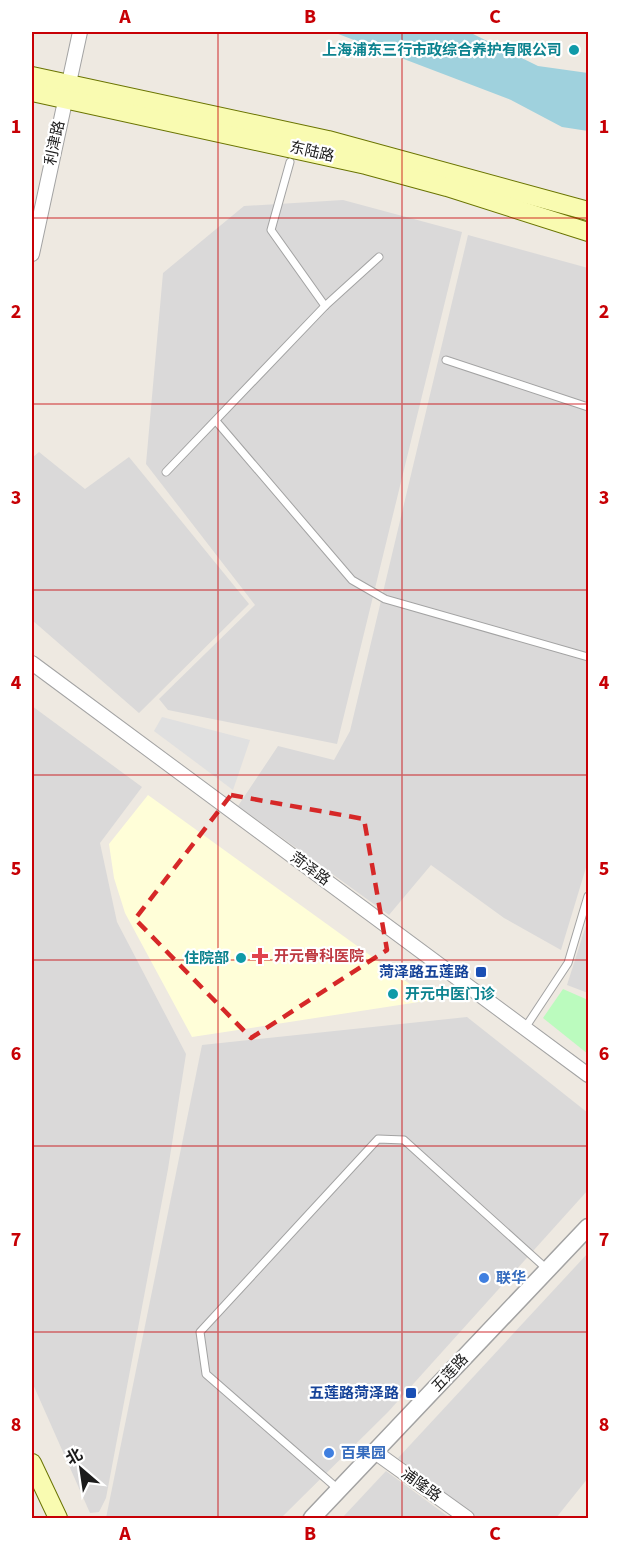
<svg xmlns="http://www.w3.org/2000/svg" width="620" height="1550" viewBox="0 0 620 1550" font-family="'Source Sans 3','Noto Sans SC',sans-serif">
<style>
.residential{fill:#dad9d9}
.education{fill:#fffed8}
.park{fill:#bbfbbe}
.parking{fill:#e0e0e0}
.water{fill:#9fd1dd}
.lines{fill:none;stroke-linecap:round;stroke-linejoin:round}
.service-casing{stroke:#a3a3a3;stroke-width:9}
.minor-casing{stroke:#a3a3a3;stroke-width:16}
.tertiary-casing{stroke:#a3a3a3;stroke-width:19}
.secondary-casing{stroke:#6a7402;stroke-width:20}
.service{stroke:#fff;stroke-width:7}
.minor{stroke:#fff;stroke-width:14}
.tertiary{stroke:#fff;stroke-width:16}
.secondary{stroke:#f9fbb1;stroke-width:18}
.marked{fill:none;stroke:#d62828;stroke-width:4.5;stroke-dasharray:12 8;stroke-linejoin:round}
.grid{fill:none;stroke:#c70005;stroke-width:1.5;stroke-opacity:0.55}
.culture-dot{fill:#0f9aa8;stroke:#fff;stroke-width:2}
.health-dot{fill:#e0444e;stroke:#fff;stroke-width:2}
.transit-dot{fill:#1a4fb4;stroke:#fff;stroke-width:2}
.shop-dot{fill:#3f7fe0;stroke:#fff;stroke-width:2}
.labels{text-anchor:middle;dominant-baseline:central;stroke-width:4.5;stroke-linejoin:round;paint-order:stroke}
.culture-label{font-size:15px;font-weight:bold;fill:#0d838f;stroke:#fff;text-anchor:end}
.street-label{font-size:15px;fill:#1c1c1c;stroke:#fff}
.health-label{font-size:15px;font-weight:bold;fill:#be3a42;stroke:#fff;text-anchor:start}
.transit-label{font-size:15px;font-weight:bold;fill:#164399;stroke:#fff;text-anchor:end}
.shop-label{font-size:15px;font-weight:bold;fill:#366cbe;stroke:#fff;text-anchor:start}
.neatline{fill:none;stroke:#c70005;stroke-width:2}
.grid-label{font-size:20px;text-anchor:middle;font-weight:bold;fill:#c70005}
</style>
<rect width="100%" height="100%" fill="#eee9e1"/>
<g class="residential">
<polygon points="343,200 462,232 337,744 168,710 159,699 255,605 146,464 163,273 244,206"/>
<polygon points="468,235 588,268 588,507 586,519 588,520 588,861 561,950 504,918 431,865 389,915 238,806 278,746 334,760 350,731"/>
<polygon points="39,452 85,489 129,457 249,604 139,713 32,620 32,458"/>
<polygon points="32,706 142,787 100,843 117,922 186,1054 168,1169 106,1498 99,1512 90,1513 32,1382"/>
<polygon points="588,919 588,993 567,985"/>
<polygon points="467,1017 588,1113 588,1190 388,1412 281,1518 106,1518 202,1045"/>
<polygon points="588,1253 588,1478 556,1518 478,1518 398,1458"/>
<polygon points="386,1471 450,1518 342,1518"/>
</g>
<polygon class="education" points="148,795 432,1000 192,1037 125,913 114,878 109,844"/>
<polygon class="park" points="563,989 588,1000 588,1054 543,1018"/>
<polygon class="parking" points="162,717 250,740 233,790 154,731"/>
<polygon class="water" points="333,32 469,32 538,66 588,73 588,131 562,127 511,100"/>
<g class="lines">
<g class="service-casing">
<g id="service">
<polyline points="290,162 271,230 325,306"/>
<polyline points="446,360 588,407"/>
<polyline points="216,421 352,580 385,599 588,657"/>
<polyline points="166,472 325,306 379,257"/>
<polyline points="525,1028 568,963 588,896"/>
<polyline points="338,1489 206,1374 200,1332 378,1139 404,1140 548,1270"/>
</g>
</g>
<g class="minor-casing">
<g id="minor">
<polyline points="32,254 80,32"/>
<polyline points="32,663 588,1075"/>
<polyline points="375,1452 467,1518"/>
</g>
</g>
<g class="tertiary-casing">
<polyline id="tertiary" points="312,1518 588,1227"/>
</g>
<g class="secondary-casing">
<g id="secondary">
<polyline points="32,76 328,140 588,211"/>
<polyline points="32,92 366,165 447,187 588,232"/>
<polyline points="32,1463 58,1518"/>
</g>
</g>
<use href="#service" class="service"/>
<use href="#minor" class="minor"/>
<use href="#tertiary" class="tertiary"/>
<use href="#secondary" class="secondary"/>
</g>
<path class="marked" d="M 231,795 L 364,819 L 387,950 L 251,1038 L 135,919 Z"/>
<path class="grid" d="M 218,32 L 218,1518M 402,32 L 402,1518M 32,218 L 588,218M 32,404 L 588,404M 32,590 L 588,590M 32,775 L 588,775M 32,960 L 588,960M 32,1146 L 588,1146M 32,1332 L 588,1332"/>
<g class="culture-dot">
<circle cx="574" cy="50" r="6"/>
<circle cx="241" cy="958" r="6"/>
<circle cx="393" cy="994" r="6"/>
</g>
<path class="health-dot" d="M257 947h6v6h6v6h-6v6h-6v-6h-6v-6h6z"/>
<g class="transit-dot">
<rect x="475" y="966" width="12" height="12" rx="3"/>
<rect x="405" y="1387" width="12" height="12" rx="3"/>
</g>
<g class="shop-dot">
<circle cx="484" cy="1278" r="6"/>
<circle cx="329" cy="1453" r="6"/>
</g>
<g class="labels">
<g class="culture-label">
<text x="562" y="50">上海浦东三行市政综合养护有限公司</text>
<text x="229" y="958">住院部</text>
<text x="405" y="994" text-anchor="start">开元中医门诊</text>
</g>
<g class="street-label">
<text transform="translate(55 143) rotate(-78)">利津路</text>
<text transform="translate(312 152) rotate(13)">东陆路</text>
<text transform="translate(310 869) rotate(36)">菏泽路</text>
<text transform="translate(450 1373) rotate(-47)">五莲路</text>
<text transform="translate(421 1485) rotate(36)">浦隆路</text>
</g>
<g class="health-label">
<text x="274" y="956">开元骨科医院</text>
</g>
<g class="transit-label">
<text x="469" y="972">菏泽路五莲路</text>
<text x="399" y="1393">五莲路菏泽路</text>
</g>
<g class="shop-label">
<text x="496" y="1278">联华</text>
<text x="341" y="1453">百果园</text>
</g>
</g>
<rect width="620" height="1550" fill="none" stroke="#ffffff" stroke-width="66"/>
<g transform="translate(81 1469) rotate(331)" stroke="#ffffff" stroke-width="4.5" paint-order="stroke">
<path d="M0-4.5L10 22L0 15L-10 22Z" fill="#1c1c1c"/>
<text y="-9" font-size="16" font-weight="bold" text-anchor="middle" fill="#1c1c1c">北</text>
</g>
<rect x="33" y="33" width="554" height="1484" class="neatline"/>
<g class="grid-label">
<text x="125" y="23">A</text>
<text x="310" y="23">B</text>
<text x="495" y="23">C</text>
<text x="16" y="133">1</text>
<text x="604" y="133">1</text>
<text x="16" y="318">2</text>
<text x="604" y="318">2</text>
<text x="16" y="504">3</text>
<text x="604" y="504">3</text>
<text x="16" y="689">4</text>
<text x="604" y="689">4</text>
<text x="16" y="875">5</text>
<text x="604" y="875">5</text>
<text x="16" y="1060">6</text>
<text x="604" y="1060">6</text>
<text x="16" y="1246">7</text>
<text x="604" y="1246">7</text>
<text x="16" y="1431">8</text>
<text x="604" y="1431">8</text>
<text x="125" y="1540">A</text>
<text x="310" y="1540">B</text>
<text x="495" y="1540">C</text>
</g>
</svg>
